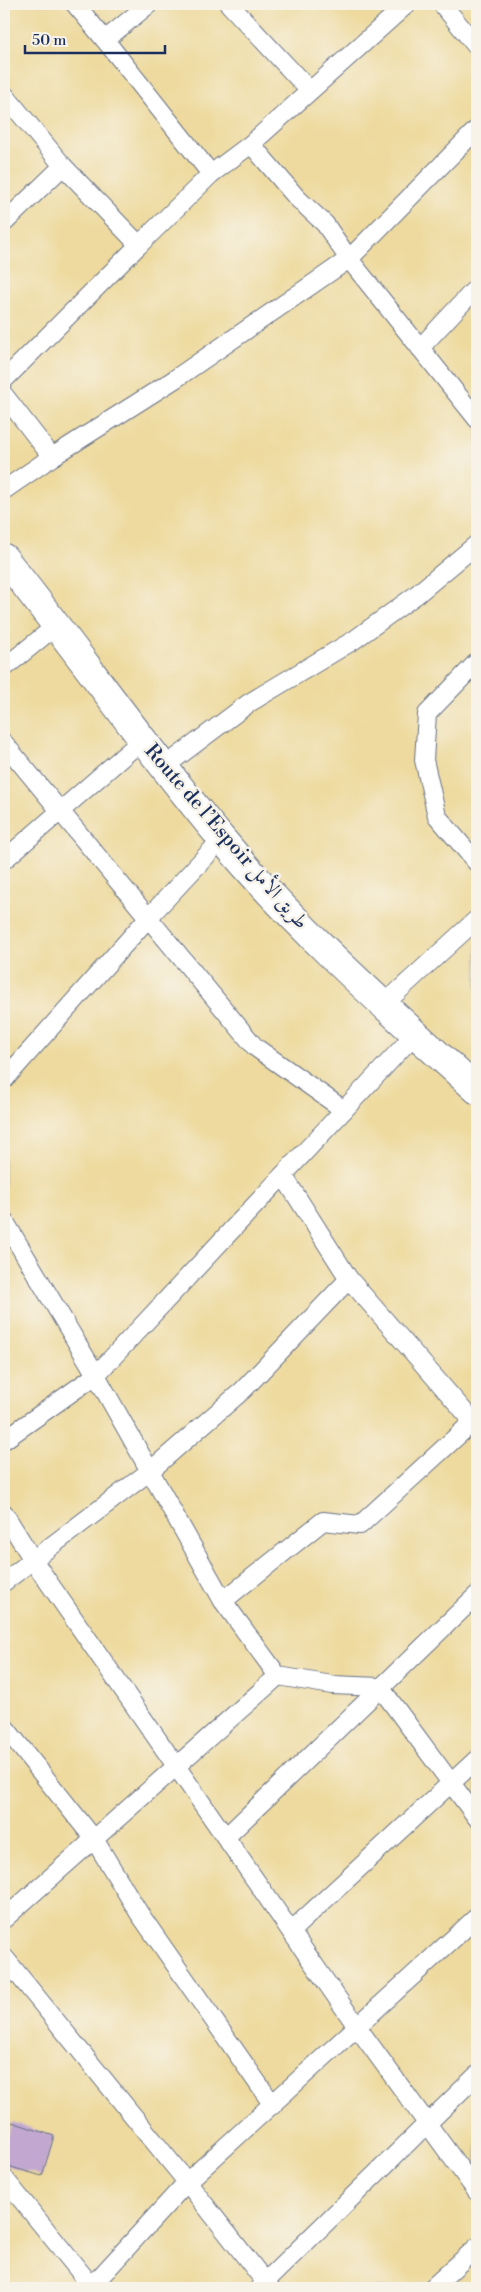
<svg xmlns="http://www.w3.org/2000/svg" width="481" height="2292" viewBox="0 0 481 2292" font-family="'Libre Bodoni',Amiri,serif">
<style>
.sand{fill:#eeda9e;stroke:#84847e}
.building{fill:#c2a8d1}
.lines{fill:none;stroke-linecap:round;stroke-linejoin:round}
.minor-casing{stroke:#666f84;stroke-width:20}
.trunk-casing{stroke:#666f84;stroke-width:30}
.minor{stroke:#fff;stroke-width:18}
.trunk{stroke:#fff;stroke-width:28}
.labels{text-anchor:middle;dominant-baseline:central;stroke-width:5;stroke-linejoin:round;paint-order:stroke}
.street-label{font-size:20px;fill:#1b2f5e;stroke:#f7f3e8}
</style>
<rect width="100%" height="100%" fill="#f7f3e8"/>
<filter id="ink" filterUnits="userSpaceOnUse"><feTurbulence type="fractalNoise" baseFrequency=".02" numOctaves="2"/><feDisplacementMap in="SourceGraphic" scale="10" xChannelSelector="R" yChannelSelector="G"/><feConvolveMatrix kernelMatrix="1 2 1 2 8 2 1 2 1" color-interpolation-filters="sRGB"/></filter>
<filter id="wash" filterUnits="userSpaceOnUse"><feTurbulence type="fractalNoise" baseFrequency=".0096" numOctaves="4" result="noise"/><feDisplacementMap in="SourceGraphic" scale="20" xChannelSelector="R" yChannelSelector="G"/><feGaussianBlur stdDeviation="1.12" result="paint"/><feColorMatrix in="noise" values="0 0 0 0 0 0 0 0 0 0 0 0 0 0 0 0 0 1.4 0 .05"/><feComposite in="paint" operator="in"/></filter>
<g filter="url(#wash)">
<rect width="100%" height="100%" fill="#f0e6cc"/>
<rect class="sand" x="4" y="4" width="473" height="2284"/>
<g id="blocks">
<polygon class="building" points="12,2122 54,2136 42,2176 4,2165 4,2144"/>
</g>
</g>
<g filter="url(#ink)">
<use href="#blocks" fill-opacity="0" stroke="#666f84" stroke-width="1"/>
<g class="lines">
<g class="minor-casing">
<g id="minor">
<polyline points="75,4 105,40 211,174"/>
<polyline points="229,4 310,91"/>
<polyline points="442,4 477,47"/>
<polyline points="105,40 149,4"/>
<polyline points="4,94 63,166 139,245 4,380"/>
<polyline points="251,144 297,198 325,224 349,259 477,419"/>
<polyline points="4,223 63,166"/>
<polyline points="139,245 211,174 251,144 407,4"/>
<polyline points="420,348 477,287"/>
<polyline points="4,395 52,457"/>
<polyline points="4,490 52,457 175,379 349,259 477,129"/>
<polyline points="477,662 427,714 424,760 437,816 477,863"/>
<polyline points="4,668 57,625"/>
<polyline points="4,743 255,1047 344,1110"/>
<polyline points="164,767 249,703 354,640 416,595 477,544"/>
<polyline points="4,860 142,740"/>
<polyline points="382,1006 477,919"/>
<polyline points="4,1080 148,918 222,839"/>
<polyline points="283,1175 349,1279 477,1426"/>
<polyline points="4,1220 96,1375 223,1601 278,1676"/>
<polyline points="4,1440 96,1375 415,1034"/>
<polyline points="4,1513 33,1560 358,2028 477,2192"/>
<polyline points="4,1582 150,1471 243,1390 349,1279"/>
<polyline points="223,1601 323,1521 360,1525 477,1418"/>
<polyline points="4,1726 94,1839 139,1913 273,2105"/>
<polyline points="227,1836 477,1595"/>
<polyline points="4,1919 278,1676 332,1685 380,1687 477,1818"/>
<polyline points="291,1931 477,1759"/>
<polyline points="4,1957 187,2182 270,2288"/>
<polyline points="4,2178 93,2288"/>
<polyline points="90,2288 187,2182 477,1917"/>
<polyline points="259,2288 477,2075"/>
<polyline points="432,2288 477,2247"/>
</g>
</g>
<g class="trunk-casing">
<path id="trunk" d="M 4,558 C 78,651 145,748 221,838 C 298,930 389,1010 477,1090"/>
</g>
<use href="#minor" class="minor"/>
<use href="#trunk" class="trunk"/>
</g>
</g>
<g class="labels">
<g class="street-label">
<text transform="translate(226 837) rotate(49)">Route de l’Espoir طريق الأمل</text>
</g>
</g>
<rect width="481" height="2292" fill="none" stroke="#f7f3e8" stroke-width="20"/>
<path d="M25 45v8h140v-8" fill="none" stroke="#1b2f5e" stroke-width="2.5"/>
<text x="32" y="45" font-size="15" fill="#1b2f5e" stroke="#f7f3e8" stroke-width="4" paint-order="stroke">50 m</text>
</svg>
